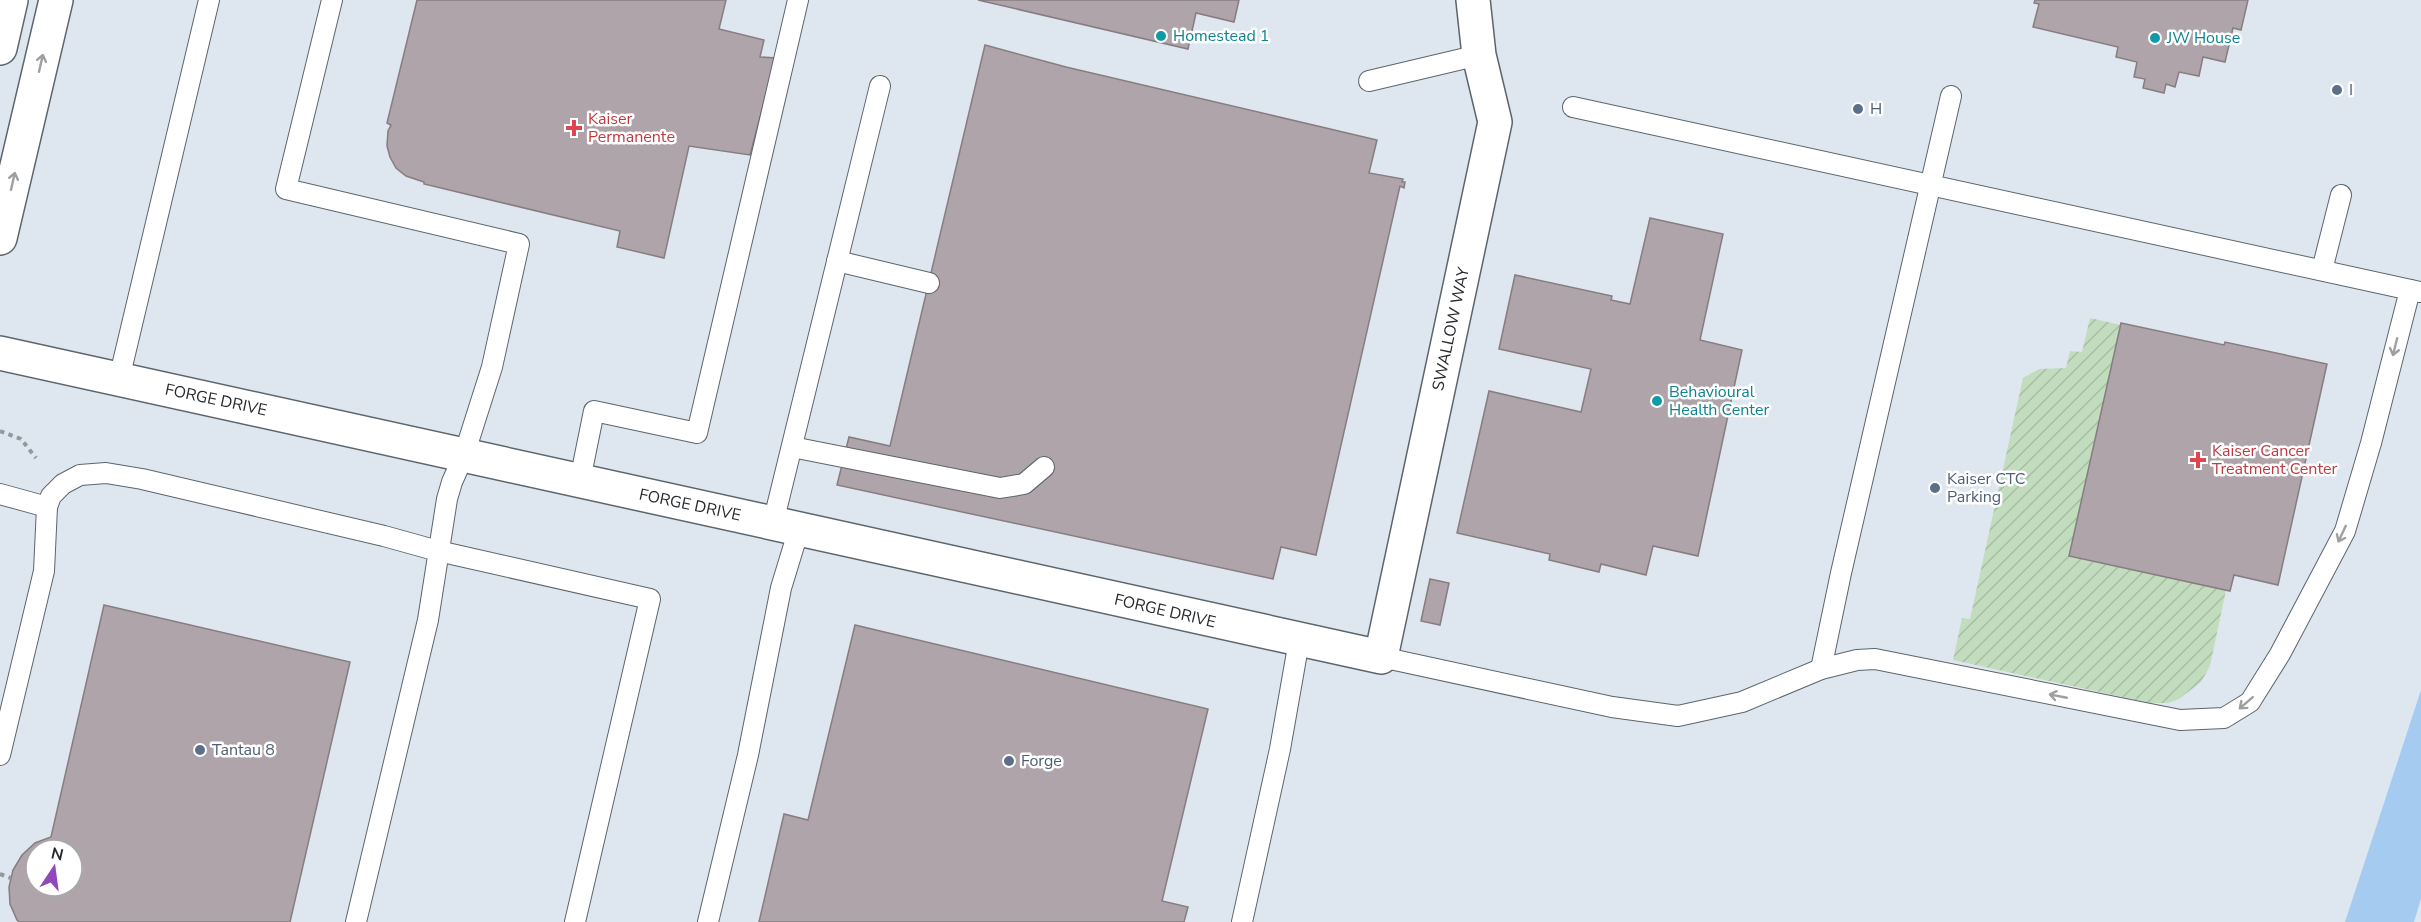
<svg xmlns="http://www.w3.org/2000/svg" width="2421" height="922" viewBox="0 0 2421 922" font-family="'Nunito Sans',sans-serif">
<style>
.garden{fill:url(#garden-furrows)}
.water{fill:#a6cbf0}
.building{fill:#aea4a9;stroke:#877d81;stroke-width:1.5;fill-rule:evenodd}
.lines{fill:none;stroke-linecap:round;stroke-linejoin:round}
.service-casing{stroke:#5d656b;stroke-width:22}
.minor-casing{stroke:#5d656b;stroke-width:36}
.tertiary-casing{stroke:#5d656b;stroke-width:36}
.path{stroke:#92989e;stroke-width:4;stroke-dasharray:4.5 4.5;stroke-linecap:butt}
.service{stroke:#fff;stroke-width:20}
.minor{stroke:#fff;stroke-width:33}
.tertiary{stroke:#fff;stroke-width:33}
.oneway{stroke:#9e9fa0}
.culture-dot{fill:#0f9aa8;stroke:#fff;stroke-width:2}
.service-dot{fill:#5c6f8a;stroke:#fff;stroke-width:2}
.health-dot{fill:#e0444e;stroke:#fff;stroke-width:2}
.labels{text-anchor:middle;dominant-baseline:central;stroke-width:5;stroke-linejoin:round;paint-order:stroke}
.culture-label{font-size:16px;fill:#0d838f;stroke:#fff;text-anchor:start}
.service-label{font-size:16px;fill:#4e5e75;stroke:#fff;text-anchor:start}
.health-label{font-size:16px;fill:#be3a42;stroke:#fff;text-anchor:start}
.street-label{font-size:16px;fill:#272a2d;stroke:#fff}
</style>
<defs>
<pattern id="garden-furrows" width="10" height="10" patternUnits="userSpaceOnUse" patternTransform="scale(1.5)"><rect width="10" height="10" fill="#c2dcbe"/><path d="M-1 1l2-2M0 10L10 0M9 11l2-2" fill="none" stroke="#a7bda4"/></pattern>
</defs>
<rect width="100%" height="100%" fill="#dee7ef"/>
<polygon class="garden" points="2090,318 2121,325 2226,590 2210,666 2201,682 2179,699 2168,703 2150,703 1953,660 1962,618 1970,619 2023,378 2039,369 2066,368 2070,351 2082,352"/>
<polygon class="water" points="2421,690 2421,899 2414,922 2345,922"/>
<g class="building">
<polygon points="417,0 726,0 719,29 764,40 760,57 776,58 750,155 689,146 664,258 617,247 620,231 424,184 424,182 406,176 396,168 390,157 387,146 388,131 391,125 387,123"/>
<polygon points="978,0 1239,0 1234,22 1196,13 1188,49"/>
<polygon points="2035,0 2248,0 2241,30 2233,28 2225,62 2203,57 2199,76 2179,72 2175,87 2166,84 2164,93 2143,88 2145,79 2134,77 2137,62 2116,57 2118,47 2033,27 2039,4 2034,3"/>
<polygon points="985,45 1066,67 1377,140 1369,173 1403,179 1402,182 1405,182 1404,188 1400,186 1316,555 1281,547 1273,579 837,485 849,437 890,446"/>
<polygon points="1650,218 1723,234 1700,340 1742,350 1698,556 1653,546 1646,575 1601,564 1599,572 1549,560 1550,554 1457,533 1489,391 1581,412 1591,369 1499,349 1515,275 1612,296 1611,300 1630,304"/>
<polygon points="2121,323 2224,345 2225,342 2327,364 2278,585 2234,575 2230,591 2069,556"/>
<polygon points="1430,579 1449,583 1440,625 1421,621"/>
<path d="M 104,605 L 350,662 L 290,922 L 19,922 L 17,920 L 10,904 L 9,887 L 13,870 L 22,855 L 35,843 L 51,837 ZM 36,850 L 72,850 L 72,886 L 36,886 Z"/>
<polygon points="855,625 1208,709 1162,901 1188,907 1184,922 759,922 784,814 808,820"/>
</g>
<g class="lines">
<g class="service-casing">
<g id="service">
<polyline points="332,0 286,189 519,244 492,367 464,455 452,482 447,499 428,620 356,922"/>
<polyline points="1369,81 1479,55"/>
<polyline points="1573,107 2420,292"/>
<polyline points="837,261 929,283"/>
<polyline points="2322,270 2341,195"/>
<polyline points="119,379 209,0"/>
<polyline points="792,447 1000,488 1024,484 1044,467"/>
<polyline points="580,480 594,411 697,433 798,0"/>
<polyline points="0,494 47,507"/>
<polyline points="773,523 880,86"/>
<polyline points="1381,657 1612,707 1678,716 1742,702 1821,669 1857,660 1875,659 2180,720 2224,718 2250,702 2280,654 2345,531 2371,443 2410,290"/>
<polyline points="1821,669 1841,573 1951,96"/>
<polyline points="0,755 44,571 47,507 51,496 63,484 80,475 106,473 142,479 384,536 438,551 650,599 575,922"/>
<polyline points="708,922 748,755 781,588 799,529"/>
<polyline points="1242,922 1280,749 1299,641"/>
</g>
</g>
<g class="minor-casing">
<polyline id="minor" points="0,353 1381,657 1495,122 1479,55 1473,0"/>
</g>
<g class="tertiary-casing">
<g id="tertiary">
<polyline points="0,48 11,0"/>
<polyline points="0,238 56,0"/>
</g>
</g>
<g class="path">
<polyline points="0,431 21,439 36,458"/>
<polyline points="0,874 11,878"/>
</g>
<use href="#service" class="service"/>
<use href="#minor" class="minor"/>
<use href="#tertiary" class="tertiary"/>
</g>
<defs><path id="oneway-shaft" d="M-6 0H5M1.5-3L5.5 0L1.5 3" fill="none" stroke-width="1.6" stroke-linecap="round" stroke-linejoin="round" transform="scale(1.5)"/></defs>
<g class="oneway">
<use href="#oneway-shaft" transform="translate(41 63) rotate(-77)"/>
<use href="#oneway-shaft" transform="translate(13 181) rotate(-77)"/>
<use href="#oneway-shaft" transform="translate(2395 347) rotate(104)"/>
<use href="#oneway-shaft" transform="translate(2342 534) rotate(115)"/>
<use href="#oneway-shaft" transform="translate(2058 696) rotate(-169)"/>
<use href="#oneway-shaft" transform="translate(2246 703) rotate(139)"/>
</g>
<g class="culture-dot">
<circle cx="1161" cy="36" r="6"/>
<circle cx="2155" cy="38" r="6"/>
<circle cx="1657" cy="401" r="6"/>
</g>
<g class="service-dot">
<circle cx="2337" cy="90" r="6"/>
<circle cx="1858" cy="109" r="6"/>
<circle cx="1935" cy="488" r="6"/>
<circle cx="200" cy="750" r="6"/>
<circle cx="1009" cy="761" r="6"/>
</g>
<g class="health-dot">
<path d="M571 119h6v6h6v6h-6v6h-6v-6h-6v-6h6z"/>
<path d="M2195 451h6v6h6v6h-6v6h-6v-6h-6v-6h6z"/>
</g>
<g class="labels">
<g class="culture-label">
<text x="1173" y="36">Homestead 1</text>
<text x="2167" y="38">JW House</text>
<text x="1669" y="392">Behavioural<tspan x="1669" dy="18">Health Center</tspan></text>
</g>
<g class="service-label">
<text x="2349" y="90">I</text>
<text x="1870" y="109">H</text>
<text x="1947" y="479">Kaiser CTC<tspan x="1947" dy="18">Parking</tspan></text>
<text x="212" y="750">Tantau 8</text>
<text x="1021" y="761">Forge</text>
</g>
<g class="health-label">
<text x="588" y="119">Kaiser<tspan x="588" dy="18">Permanente</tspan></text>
<text x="2212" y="451">Kaiser Cancer<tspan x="2212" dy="18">Treatment Center</tspan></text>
</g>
<g class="street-label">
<text transform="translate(1451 329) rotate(-78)">SWALLOW WAY</text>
<text transform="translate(216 400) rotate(12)">FORGE DRIVE</text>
<text transform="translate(690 505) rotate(12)">FORGE DRIVE</text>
<text transform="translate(1165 611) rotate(13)">FORGE DRIVE</text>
</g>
</g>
<g transform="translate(54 868) rotate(13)"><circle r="28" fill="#ffffff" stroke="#a9aaab" stroke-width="1.5"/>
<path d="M0-4.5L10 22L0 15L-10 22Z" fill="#9048ba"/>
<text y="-9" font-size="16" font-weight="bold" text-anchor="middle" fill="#272a2d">N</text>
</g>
</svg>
